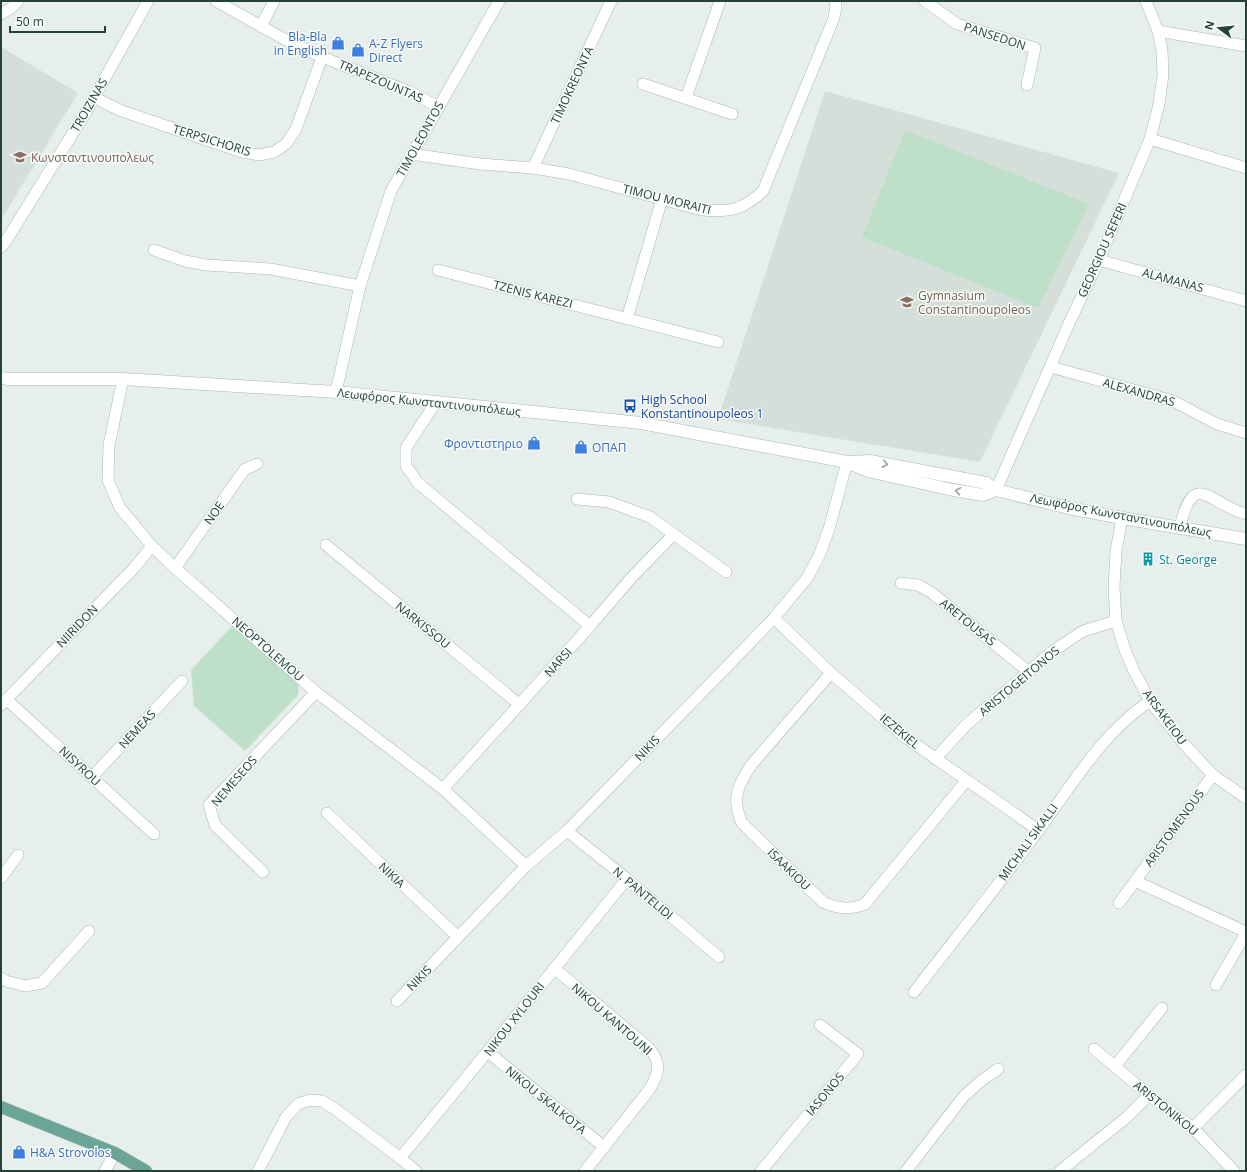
<svg xmlns="http://www.w3.org/2000/svg" width="1247" height="1172" viewBox="0 0 1247 1172" font-family="'Open Sans',sans-serif">
<style>
.built{fill:#d4dfda}
.green{fill:#bfe0c8}
.lines{fill:none;stroke-linecap:round;stroke-linejoin:round}
.minor-casing{stroke:#a8b8b2;stroke-width:12}
.tertiary-casing{stroke:#a8b8b2;stroke-width:13}
.primary-casing{stroke:#c2cac8;stroke-width:13}
.minor{stroke:#fff;stroke-width:11}
.tertiary{stroke:#fff;stroke-width:12}
.primary{stroke:#6aa596;stroke-width:12}
.oneway{stroke:#92a09c}
.labels{text-anchor:middle;dominant-baseline:central;stroke-width:3;stroke-linejoin:round;paint-order:stroke}
.shop-label{font-size:12px;fill:#366cbe;stroke:#f7fbf9;text-anchor:start}
.street-label{font-size:12px;fill:#24423a;stroke:#f7fbf9}
.education-label{font-size:12px;fill:#785e54;stroke:#f7fbf9;text-anchor:start}
.transit-label{font-size:12px;fill:#164399;stroke:#f7fbf9;text-anchor:start}
.culture-label{font-size:12px;fill:#0d838f;stroke:#f7fbf9;text-anchor:start}
</style>
<rect width="100%" height="100%" fill="#e6efeb"/>
<g class="built">
<polygon points="1,47 78,93 1,220"/>
<polygon points="825,91 1119,173 980,462 718,419"/>
</g>
<g class="green">
<polygon points="905,130 1089,204 1038,308 862,237"/>
<polygon points="234,624 299,678 298,695 245,751 194,706 191,670"/>
</g>
<g class="lines">
<g class="minor-casing">
<g id="minor">
<polyline points="216,1 284,39 322,57 410,92 439,107"/>
<polyline points="925,1 957,24 1035,48 1027,85"/>
<polyline points="1,14 11,8 18,1"/>
<polyline points="261,26 274,1"/>
<polyline points="1158,31 1246,46"/>
<polyline points="643,84 732,114"/>
<polyline points="94,97 105,103 122,111 242,152 259,155 274,152 286,144 296,129 322,57"/>
<polyline points="686,98 720,1"/>
<polyline points="1150,139 1246,168"/>
<path d="M 411,154 L 480,164 L 533,168 L 569,174 L 702,210 C 730,212 741,211 763,191 L 834,18 L 836,6 L 835,1"/>
<polyline points="533,168 611,1"/>
<polyline points="1,247 6,241 86,112 148,1"/>
<polyline points="154,250 185,261 206,265 271,269 360,286"/>
<polyline points="1099,260 1246,301"/>
<polyline points="438,270 718,342"/>
<polyline points="627,319 662,199"/>
<polyline points="1051,367 1173,401 1217,424 1246,433"/>
<polyline points="123,379 109,445 108,480 120,508 152,546 175,568 316,692 443,789 526,866"/>
<polyline points="336,392 360,286 391,191 499,1"/>
<polyline points="436,402 406,448 406,466 418,483 590,626"/>
<polyline points="996,490 1071,319 1099,260 1150,139 1159,104 1163,75 1162,50 1158,31 1146,1"/>
<polyline points="577,499 609,502 650,517 726,572"/>
<polyline points="1122,518 1116,551 1114,587 1116,621 1125,650 1134,671 1150,701 1184,744 1213,775 1246,798"/>
<path d="M 1180,527 C 1194,466 1211,506 1246,514"/>
<polyline points="326,545 520,705"/>
<polyline points="175,568 245,469 257,464"/>
<polyline points="901,583 918,585 932,593 1029,672"/>
<polyline points="774,618 831,673 905,737 1038,830"/>
<path d="M 831,673 L 752,764 C 738,784 731,799 742,823 L 823,902 C 838,909 850,910 865,904 L 966,781"/>
<polyline points="6,699 154,834"/>
<polyline points="1,705 134,568 152,546"/>
<polyline points="935,759 966,725 1053,651 1083,631 1116,621"/>
<polyline points="92,777 182,681"/>
<polyline points="443,789 590,626 632,577 674,534"/>
<polyline points="327,813 458,937"/>
<polyline points="567,831 627,879 719,957"/>
<polyline points="263,872 215,825 209,805 316,692"/>
<polyline points="1,878 18,855"/>
<polyline points="1135,881 1246,932"/>
<polyline points="1119,903 1213,775"/>
<path d="M 554,968 L 649,1048 C 662,1063 659,1074 649,1090 L 585,1171"/>
<polyline points="1,978 6,981 25,986 42,983 89,931"/>
<polyline points="1216,985 1246,933"/>
<path d="M 914,992 C 955,939 998,886 1038,831 C 1072,785 1102,733 1150,701"/>
<polyline points="397,1001 526,866 567,831 774,618 807,578 819,556 829,529 847,462"/>
<polyline points="1094,1049 1149,1095 1193,1128 1234,1171"/>
<polyline points="488,1052 604,1147"/>
<polyline points="1115,1066 1162,1008"/>
<polyline points="1193,1128 1246,1075"/>
<path d="M 400,1158 C 477,1066 551,972 627,879"/>
<polyline points="105,1171 115,1153"/>
<polyline points="258,1171 286,1117 298,1104 310,1100 322,1101 335,1109 400,1158 416,1171"/>
<polyline points="761,1171 858,1054 820,1025"/>
<polyline points="906,1171 964,1096 981,1081 998,1069"/>
<polyline points="1060,1171 1127,1117 1149,1095"/>
</g>
</g>
<g class="tertiary-casing">
<g id="tertiary">
<polyline points="1,378 8,379 123,379 336,392 436,402 641,423 847,462 868,471 953,490 983,495 996,490"/>
<polyline points="850,462 870,461 933,473 986,483 996,490 1069,508 1122,518 1246,539"/>
</g>
</g>
<g class="primary-casing">
<polyline id="primary" points="1,1107 115,1153 146,1171"/>
</g>
<use href="#minor" class="minor"/>
<use href="#tertiary" class="tertiary"/>
<use href="#primary" class="primary"/>
</g>
<defs><path id="oneway-chevron" d="M-2-3.5L2.5 0L-2 3.5" fill="none" stroke-width="1.6" stroke-linecap="round" stroke-linejoin="round"/></defs>
<g class="oneway">
<use href="#oneway-chevron" transform="translate(885 464) rotate(11)"/>
<use href="#oneway-chevron" transform="translate(958 491) rotate(-170)"/>
</g>
<defs>
<g id="shop-bare" transform="scale(1.08)"><path d="M-5-2.5h2.3a2.7 3.5 0 0 1 5.4 0H5L5.5 6h-11ZM-1.5-2.5h3a1.5 2.3 0 0 0-3 0Z" fill="#3f7fe0" stroke="#f7fbf9" stroke-width="2.5" paint-order="stroke"/></g>
<g id="school-bare" transform="scale(1.08)"><path d="M0-5L7-2L0 1L-7-2ZM-4 1L0 2.5L4 1V4Q0 6-4 4Z" fill="#8d6e63" stroke="#f7fbf9" stroke-width="2.5" paint-order="stroke"/></g>
<g id="bus-bare" transform="scale(1.08)"><path d="M-5-6H5V4H4V6H2V4H-2V6H-4V4H-5ZM-3.5-4V0h7V-4ZM-3.5 1.2v1.5H-2V1.2ZM2 1.2v1.5H3.5V1.2Z" fill="#1a4fb4" stroke="#f7fbf9" stroke-width="2.5" paint-order="stroke"/></g>
<g id="building-bare" transform="scale(1.08)"><path d="M-4-6H4V6H1V3H-1V6H-4ZM-2.5-4.3h1.7v1.8h-1.7ZM.8-4.3h1.7v1.8H.8ZM-2.5-1h1.7V.8h-1.7ZM.8-1h1.7V.8H.8Z" fill="#0f9aa8" stroke="#f7fbf9" stroke-width="2.5" paint-order="stroke"/></g>
</defs>
<g fill-rule="evenodd">
<use href="#shop-bare" x="338" y="43"/>
<use href="#shop-bare" x="358" y="50"/>
<use href="#school-bare" x="20" y="157"/>
<use href="#school-bare" x="907" y="302"/>
<use href="#bus-bare" x="630" y="406"/>
<use href="#shop-bare" x="534" y="443"/>
<use href="#shop-bare" x="581" y="447"/>
<use href="#building-bare" x="1148" y="559"/>
<use href="#shop-bare" x="19" y="1152"/>
</g>
<g class="labels">
<g class="shop-label">
<text x="327" y="36" text-anchor="end">Bla-Bla<tspan x="327" dy="14">in English</tspan></text>
<text x="369" y="43">A-Z Flyers<tspan x="369" dy="14">Direct</tspan></text>
<text x="523" y="443" text-anchor="end">Φροντιστηριο</text>
<text x="592" y="447">ΟΠΑΠ</text>
<text x="30" y="1152">H&amp;A Strovolos</text>
</g>
<g class="street-label">
<text transform="translate(995 36) rotate(18)">PANSEDON</text>
<text transform="translate(381 81) rotate(23)">TRAPEZOUNTAS</text>
<text transform="translate(572 85) rotate(-65)">TIMOKREONTA</text>
<text transform="translate(89 105) rotate(-60)">TROIZINAS</text>
<text transform="translate(420 139) rotate(-61)">TIMOLEONTOS</text>
<text transform="translate(212 140) rotate(17)">TERPSICHORIS</text>
<text transform="translate(667 199) rotate(14)">TIMOU MORAITI</text>
<text transform="translate(1102 250) rotate(-66)">GEORGIOU SEFERI</text>
<text transform="translate(1173 280) rotate(15)">ALAMANAS</text>
<text transform="translate(533 294) rotate(14)">TZENIS KAREZI</text>
<text transform="translate(1139 392) rotate(16)">ALEXANDRAS</text>
<text transform="translate(429 402) rotate(6)">Λεωφόρος Κωνσταντινουπόλεως</text>
<text transform="translate(214 513) rotate(-55)">NOE</text>
<text transform="translate(1121 515) rotate(11)">Λεωφόρος Κωνσταντινουπόλεως</text>
<text transform="translate(968 622) rotate(39)">ARETOUSAS</text>
<text transform="translate(423 625) rotate(39)">NARKISSOU</text>
<text transform="translate(77 626) rotate(-46)">NIIRIDON</text>
<text transform="translate(268 649) rotate(41)">NEOPTOLEMOU</text>
<text transform="translate(558 662) rotate(-48)">NARSI</text>
<text transform="translate(1019 681) rotate(-40)">ARISTOGEITONOS</text>
<text transform="translate(1165 717) rotate(54)">ARSAKEIOU</text>
<text transform="translate(137 729) rotate(-47)">NEMEAS</text>
<text transform="translate(900 731) rotate(40)">IEZEKIEL</text>
<text transform="translate(647 748) rotate(-46)">NIKIS</text>
<text transform="translate(80 766) rotate(43)">NISYROU</text>
<text transform="translate(234 781) rotate(-49)">NEMESEOS</text>
<text transform="translate(1174 828) rotate(-54)">ARISTOMENOUS</text>
<text transform="translate(1028 842) rotate(-54)">MICHALI SIKALLI</text>
<text transform="translate(789 869) rotate(44)">ISAAKIOU</text>
<text transform="translate(392 875) rotate(43)">NIKIA</text>
<text transform="translate(643 893) rotate(40)">N. PANTELIDI</text>
<text transform="translate(419 978) rotate(-46)">NIKIS</text>
<text transform="translate(514 1019) rotate(-52)">NIKOU XYLOURI</text>
<text transform="translate(612 1019) rotate(41)">NIKOU KANTOUNI</text>
<text transform="translate(825 1094) rotate(-50)">IASONOS</text>
<text transform="translate(546 1100) rotate(39)">NIKOU SKALKOTA</text>
<text transform="translate(1166 1108) rotate(39)">ARISTONIKOU</text>
</g>
<g class="education-label">
<text x="31" y="157">Κωνσταντινουπολεως</text>
<text x="918" y="295">Gymnasium<tspan x="918" dy="14">Constantinoupoleos</tspan></text>
</g>
<g class="transit-label">
<text x="641" y="399">High School<tspan x="641" dy="14">Konstantinoupoleos 1</tspan></text>
</g>
<g class="culture-label">
<text x="1159" y="559">St. George</text>
</g>
</g>
<rect width="1247" height="1172" fill="none" stroke="#24423a" stroke-width="4"/>
<g transform="translate(1219 28) rotate(286)" stroke="#f7fbf9" stroke-width="3" paint-order="stroke">
<path d="M0-3L7 15L0 10L-7 15Z" fill="#24423a"/>
<text y="-6" font-size="11" font-weight="bold" text-anchor="middle" fill="#24423a">N</text>
</g>
<path d="M10 26v6h95v-6" fill="none" stroke="#24423a" stroke-width="2"/>
<text x="16" y="26" font-size="12" fill="#24423a" stroke="#f7fbf9" stroke-width="3" paint-order="stroke">50 m</text>
</svg>
